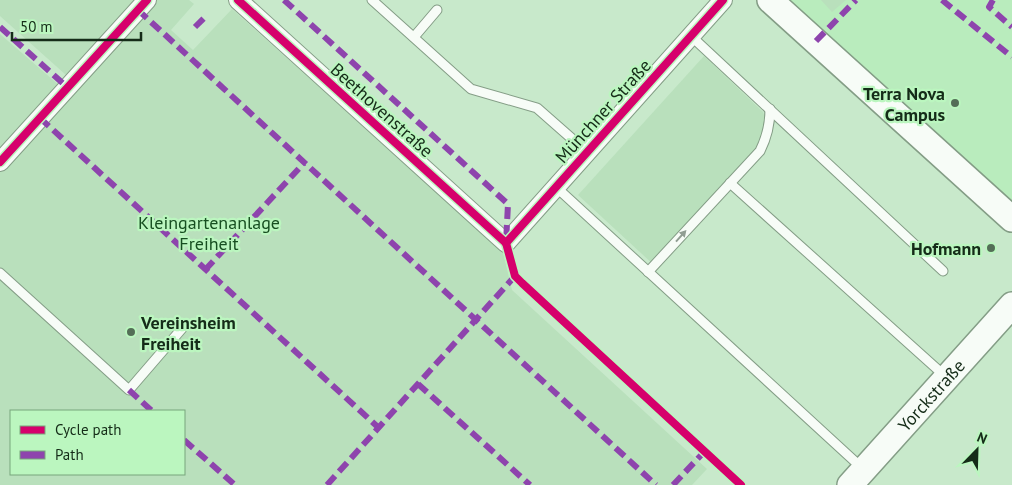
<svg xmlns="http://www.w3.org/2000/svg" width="1012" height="485" viewBox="0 0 1012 485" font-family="'PT Sans',sans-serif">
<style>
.built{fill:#b9ecbd}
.green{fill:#b9e0bc;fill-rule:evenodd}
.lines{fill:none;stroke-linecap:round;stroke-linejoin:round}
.service-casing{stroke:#849d86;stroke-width:11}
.minor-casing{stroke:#849d86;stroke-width:20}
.secondary-casing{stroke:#849d86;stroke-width:28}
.service{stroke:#f7fcf7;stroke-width:9}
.minor{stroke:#f7fcf7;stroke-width:18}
.secondary{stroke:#f7fcf7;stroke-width:25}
.quiet{stroke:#8e44ad;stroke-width:6;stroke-dasharray:12 6;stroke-linecap:butt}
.cycleway-casing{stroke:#bbf6bf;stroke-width:11}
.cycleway{stroke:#d6006c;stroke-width:8}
.oneway{fill:#919e93}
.poi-dot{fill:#546e57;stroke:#bbf6bf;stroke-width:2}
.labels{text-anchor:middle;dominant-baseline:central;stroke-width:4.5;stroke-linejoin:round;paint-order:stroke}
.poi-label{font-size:18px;font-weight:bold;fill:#152c18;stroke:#bbf6bf;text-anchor:end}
.street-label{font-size:18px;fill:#152c18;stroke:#bbf6bf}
.park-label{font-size:18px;fill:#174f21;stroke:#bbf6bf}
</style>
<rect width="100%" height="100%" fill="#c8e9cb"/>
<polygon class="built" points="784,0 1012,0 1012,205"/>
<g class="green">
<polygon points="0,0 134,0 66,75 0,16"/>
<path d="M 151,0 L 189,0 L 194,4 L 171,30 L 193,50 L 232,9 L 503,252 L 512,290 L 707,469 L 692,485 L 0,485 L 0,34 L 68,93 ZM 11,411 L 184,411 L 184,474 L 11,474 Z"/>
<polygon points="821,0 846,0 832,12"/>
<polygon points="704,56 763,112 767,125 760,148 655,266 578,195"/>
</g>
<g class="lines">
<g class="service-casing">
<g id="service">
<polyline points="372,0 471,89 537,108 587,152"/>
<polyline points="691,36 943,271"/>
<polyline points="414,37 437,10"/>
<polyline points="730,183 946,377"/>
<polyline points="556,187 862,468"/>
<path d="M 648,272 L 760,151 C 767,137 770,125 770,109"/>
<polyline points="0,273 129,390 185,325"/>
</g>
</g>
<g class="minor-casing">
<g id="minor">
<polyline points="238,0 506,243 723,0"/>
<polyline points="0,162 147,0"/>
</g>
</g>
<g class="secondary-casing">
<g id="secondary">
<polyline points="770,0 1012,219"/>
<path id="s1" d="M 850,485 L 1012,305"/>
</g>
</g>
<use href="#service" class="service"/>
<use href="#minor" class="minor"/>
<use href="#secondary" class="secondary"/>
<g class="quiet">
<polyline points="284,0 508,204 506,243"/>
<polyline points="942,0 1012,57"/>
<polyline points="993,0 989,7 1012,27"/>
<polyline points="138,10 656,485"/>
<polyline points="0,27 68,88"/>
<polyline points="195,27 207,15"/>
<polyline points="816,41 856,0"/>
<polyline points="40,118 379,428"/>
<polyline points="205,270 304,163"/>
<polyline points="418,384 530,485"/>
<polyline points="129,390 152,411"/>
<polyline points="184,440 235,485"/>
<polyline points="327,485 515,276"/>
<polyline points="673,485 704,452"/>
</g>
<g class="cycleway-casing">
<g id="cycleway">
<polyline points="238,0 506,243"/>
<polyline points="0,162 147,0"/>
<polyline points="506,243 515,276 522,283 741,485"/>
<polyline points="506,243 723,0"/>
</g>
</g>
<use href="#cycleway" class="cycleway"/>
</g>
<defs><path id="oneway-solid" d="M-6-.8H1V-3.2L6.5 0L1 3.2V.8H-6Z" transform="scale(1.25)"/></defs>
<use class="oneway" href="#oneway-solid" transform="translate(681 236) rotate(-48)"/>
<g class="poi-dot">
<circle cx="955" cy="103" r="5"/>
<circle cx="991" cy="248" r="5"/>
<circle cx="131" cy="332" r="5"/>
</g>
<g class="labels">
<g class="poi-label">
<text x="945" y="93">Terra Nova<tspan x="945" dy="21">Campus</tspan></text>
<text x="981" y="248">Hofmann</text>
<text x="141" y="322" text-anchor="start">Vereinsheim<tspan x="141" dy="21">Freiheit</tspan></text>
</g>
<g class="street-label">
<text transform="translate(382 110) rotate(42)">Beethovenstraße</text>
<text transform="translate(603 111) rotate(-48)">Münchner Straße</text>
<text stroke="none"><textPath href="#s1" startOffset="121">Yorckstraße</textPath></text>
</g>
<g class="park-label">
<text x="209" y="222">Kleingartenanlage<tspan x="209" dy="21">Freiheit</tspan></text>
</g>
</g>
<rect x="10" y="410" width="175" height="65" fill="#bbf6bf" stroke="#79a57c"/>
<rect x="20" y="426" width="25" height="8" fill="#d6006c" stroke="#79a57c"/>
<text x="55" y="435" font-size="15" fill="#152c18">Cycle path</text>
<rect x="20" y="451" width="25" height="8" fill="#8e44ad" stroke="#79a57c"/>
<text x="55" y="460" font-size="15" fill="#152c18">Path</text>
<g transform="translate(977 450) rotate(23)" stroke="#bbf6bf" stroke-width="4" paint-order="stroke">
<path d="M0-4L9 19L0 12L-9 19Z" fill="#152c18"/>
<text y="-8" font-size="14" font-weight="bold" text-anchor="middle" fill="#152c18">N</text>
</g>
<path d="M12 32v8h129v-8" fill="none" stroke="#152c18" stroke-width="2.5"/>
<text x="20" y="32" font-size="15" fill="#152c18" stroke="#bbf6bf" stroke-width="4" paint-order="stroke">50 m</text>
</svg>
